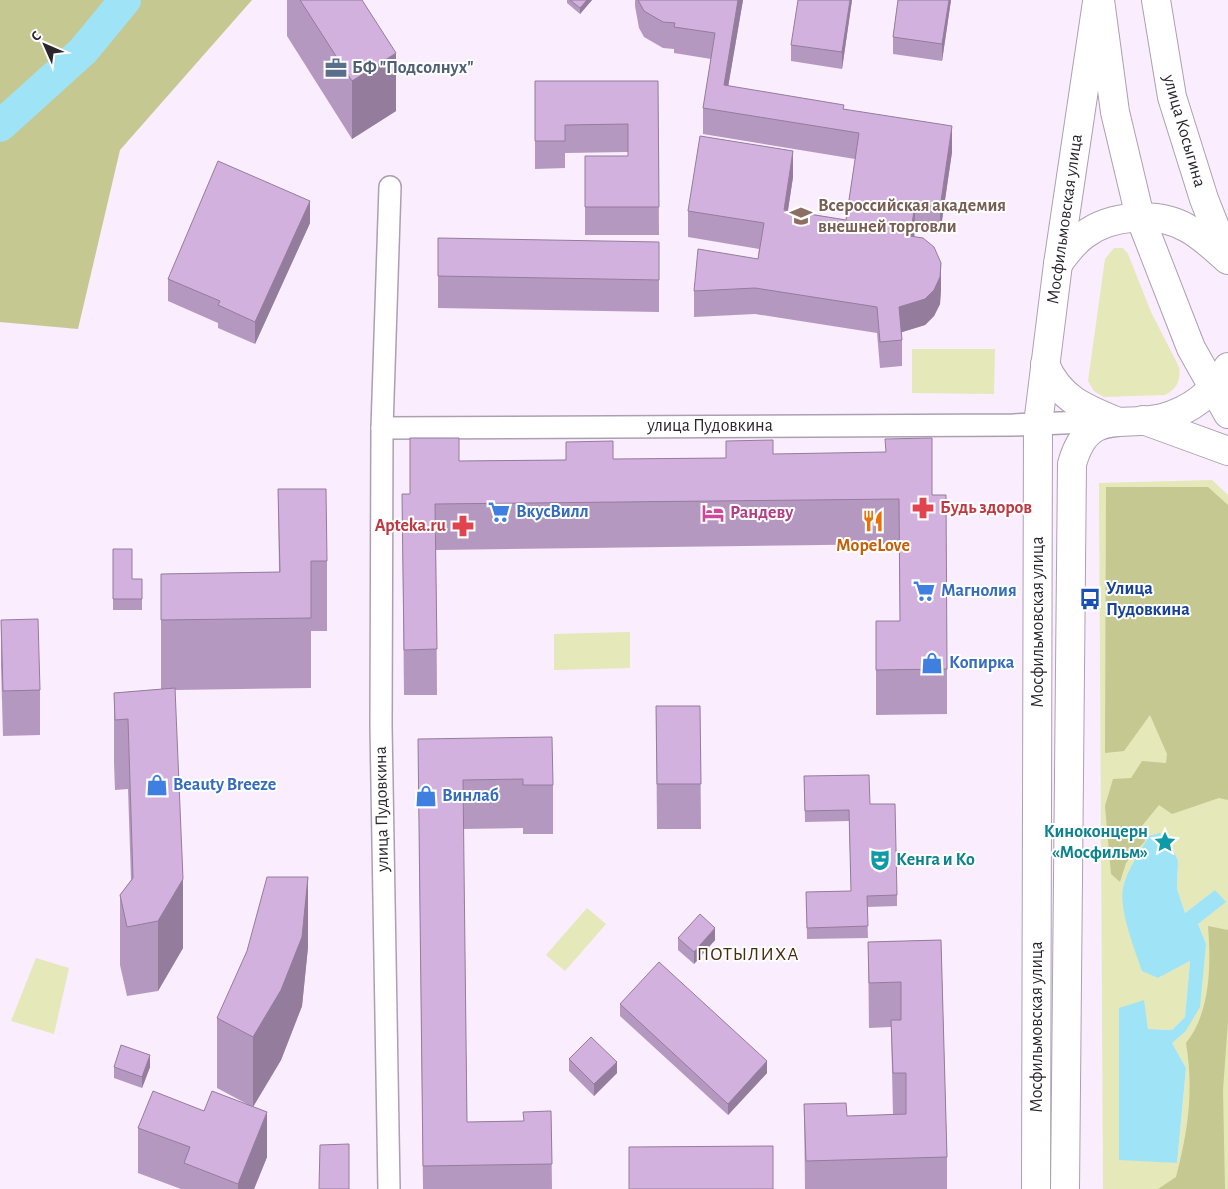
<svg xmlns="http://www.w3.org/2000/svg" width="1228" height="1189" viewBox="0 0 1228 1189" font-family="'Alegreya Sans',sans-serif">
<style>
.green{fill:#e5e8b9;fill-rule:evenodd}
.forest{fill:#c5c891}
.water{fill:#9fe4f6}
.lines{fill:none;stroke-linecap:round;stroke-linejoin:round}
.river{stroke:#9fe4f6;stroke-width:32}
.street-casing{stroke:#aca0b0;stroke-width:24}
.secondary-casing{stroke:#aca0b0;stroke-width:30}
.primary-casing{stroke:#aca0b0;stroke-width:30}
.street{stroke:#fff;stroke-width:21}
.secondary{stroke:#fff;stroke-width:28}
.primary{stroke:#fff;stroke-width:28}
.wall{fill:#b598c0}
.shaded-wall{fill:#947c9c}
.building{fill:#d3b1df;stroke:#947c9c}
.labels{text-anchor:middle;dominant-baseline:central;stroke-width:4;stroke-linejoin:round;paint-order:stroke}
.service-label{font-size:18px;font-weight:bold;fill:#4e5e75;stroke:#fff;text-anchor:start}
.street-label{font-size:18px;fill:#2a262c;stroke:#fff}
.education-label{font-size:18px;font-weight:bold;fill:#785e54;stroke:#fff;text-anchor:start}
.health-label{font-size:18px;font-weight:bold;fill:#be3a42;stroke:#fff;text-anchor:start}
.shop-label{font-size:18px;font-weight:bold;fill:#366cbe;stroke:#fff;text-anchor:start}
.hotel-label{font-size:18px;font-weight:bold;fill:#b23c85;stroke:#fff;text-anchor:start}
.food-label{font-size:18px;font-weight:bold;fill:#c56008;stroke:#fff}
.transit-label{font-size:18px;font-weight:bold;fill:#164399;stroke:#fff;text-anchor:start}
.culture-label{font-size:18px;font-weight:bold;fill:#0d838f;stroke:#fff;text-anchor:end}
.neighbourhood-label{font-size:19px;letter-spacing:1px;fill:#472b0c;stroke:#fff}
</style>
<rect width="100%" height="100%" fill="#f9edfe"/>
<g class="green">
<path d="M 1114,248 L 1123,248 L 1128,254 L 1151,312 L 1179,367 C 1181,380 1177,389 1165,395 L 1104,397 L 1094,391 L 1088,381 L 1105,259 Z"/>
<polygon points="912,349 995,349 994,394 912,393"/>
<path d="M 1212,480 L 1228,495 L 1228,1189 L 1103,1189 L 1099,483 ZM 1149,836 L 1178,861 L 1177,889 L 1185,913 L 1215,890 L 1198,924 L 1206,944 L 1185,1032 L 1172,1043 L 1186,1068 L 1177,1163 L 1119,1159 L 1143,1000 L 1148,1029 L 1172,1030 L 1185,1017 L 1190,961 L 1158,978 L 1123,889 L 1134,862 Z"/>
<polygon points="630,632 630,668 554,670 554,634"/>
<polygon points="587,908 606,924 565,971 546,955"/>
<polygon points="36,958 69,968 54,1034 11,1021"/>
</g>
<g class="forest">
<polygon points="0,0 252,0 120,150 78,329 0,322"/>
<polygon points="1106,487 1208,487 1228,505 1228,800 1219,798 1172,814 1159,805 1141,827 1145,841 1126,863 1120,882 1111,874 1105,806 1113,779 1131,778 1142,761 1166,763 1167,754 1150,715 1124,751 1105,753"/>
<path d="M 1208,926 L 1228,930 L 1228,1021 L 1223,1090 L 1225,1189 L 1158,1189 L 1176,1177 C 1188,1131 1194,1091 1186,1043 C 1211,1012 1211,964 1208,926 Z"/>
</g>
<path class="water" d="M 1160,833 L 1167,837 L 1178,861 L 1177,889 L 1185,913 L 1215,890 L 1226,902 L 1198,924 L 1206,944 L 1200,1007 L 1185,1032 L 1172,1043 L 1186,1068 L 1177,1163 L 1119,1160 L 1119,1008 L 1144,1000 L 1148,1029 L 1172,1030 L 1185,1017 L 1190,961 L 1158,978 L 1142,971 C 1135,950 1119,911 1123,888 C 1127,870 1140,852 1149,836 Z"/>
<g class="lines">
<polyline class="river" points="0,126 83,51 125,0"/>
<g class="street-casing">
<g id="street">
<polyline points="382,428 1013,425 1109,421"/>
<polyline points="389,1189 381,726 382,428 390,187"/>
</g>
</g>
<g class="secondary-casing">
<g id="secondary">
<path d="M 1058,264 C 1066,253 1073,243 1084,235 C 1110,215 1158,211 1187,228 C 1202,236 1214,248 1227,259"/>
<path d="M 1045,364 C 1059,398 1084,408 1116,421"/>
<polyline points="1143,420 1228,451"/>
<polyline points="1036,1189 1038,424 1058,264 1097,2"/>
<path d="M 1065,1189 L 1072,464 C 1088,407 1121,428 1162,418 C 1192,410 1213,393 1228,367"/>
</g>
</g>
<g class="primary-casing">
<g id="primary">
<polyline points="1100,0 1115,112 1140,217 1191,348 1228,414"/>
<polyline points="1156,0 1172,97 1204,199 1228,260"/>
</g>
</g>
<use href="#street" class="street"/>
<use href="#secondary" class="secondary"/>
<use href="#primary" class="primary"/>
</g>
<g class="wall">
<polygon points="287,0 362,0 396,111 352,139 287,36"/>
<polygon points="567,0 592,0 580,14 567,3"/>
<polygon points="635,0 743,0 728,86 844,109 952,152 940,234 915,231 914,237 941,289 940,304 934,316 925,325 902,332 902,366 880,368 877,333 755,314 694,317 694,291 758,259 759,249 688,237 688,211 793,177 788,210 846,220 855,159 703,134 703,108 711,59 674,53 674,49 663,48 644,37 639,28 635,6"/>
<polygon points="852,0 842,69 791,61 791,45"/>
<polygon points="898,0 951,0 942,61 893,54 893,37"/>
<polygon points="535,81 658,81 659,235 585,235 585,156 628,156 628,152 565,153 565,168 535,169"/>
<polygon points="310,223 255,344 218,328 218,323 168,301 168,279"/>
<polygon points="659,275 659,312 438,308 438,276"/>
<polygon points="773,454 932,495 947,669 947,714 876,715 876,621 900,621 899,544 436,550 437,695 404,695 402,494 410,494 459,461 726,458"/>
<polygon points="278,489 327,561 327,631 311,631 311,688 175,690 183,948 158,991 127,996 120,965 120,895 131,880 128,789 115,790 114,763 114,693 161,689 161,574 279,572"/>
<polygon points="113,549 132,579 142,579 142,610 113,610"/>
<polygon points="1,620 40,690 40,735 3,736 1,665"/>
<polygon points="656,706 700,706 701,829 657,829"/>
<polygon points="418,739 553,785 553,834 523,834 523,828 463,829 467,1122 524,1121 551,1111 552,1189 423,1189"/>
<polygon points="804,776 870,804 897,895 897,906 867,907 868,938 807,939 806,892 851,891 849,821 805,822"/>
<polygon points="678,938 715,940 694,964 678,950"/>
<polygon points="941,940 947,1157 947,1189 805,1189 804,1104 847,1116 893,1115 891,1027 869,1028 868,942"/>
<polygon points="308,947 302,1006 281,1060 253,1107 267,1157 254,1189 181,1189 138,1173 138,1128 204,1111 247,1104 217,1088 217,1018"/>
<polygon points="620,1004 767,1073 728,1115 620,1016"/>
<polygon points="569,1059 617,1073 594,1096 569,1071"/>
<polygon points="114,1067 150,1067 142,1088 114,1078"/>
</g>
<g class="shaded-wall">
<polygon points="587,0 592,0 580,14 580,8"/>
<polygon points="738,0 743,0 724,111 724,85"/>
<polygon points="850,0 852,0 842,69 842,52"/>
<polygon points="949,0 951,0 942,61 942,44"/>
<polygon points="396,53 396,111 352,139 352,81"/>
<polygon points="952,126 952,152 940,234 940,208"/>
<polygon points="793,151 793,177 784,236 784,210"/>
<polygon points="310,201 310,223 255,344 255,322"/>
<polygon points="915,205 915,231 910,262 910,236"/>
<polygon points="941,263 941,289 940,304 934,316 925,325 899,333 899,307"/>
<polygon points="308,877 308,947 302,1006 281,1060 253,1107 253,1037"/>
<polygon points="183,879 183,948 158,991 158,921"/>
<polygon points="715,928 715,940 694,964 694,952"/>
<polygon points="150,1055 150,1067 142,1088 142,1077"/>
<polygon points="767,1061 767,1073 728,1115 728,1104"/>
<polygon points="617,1062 617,1073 594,1096 594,1084"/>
<polygon points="267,1112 267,1157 254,1189 238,1189 238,1184"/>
</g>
<g class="building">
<polygon points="300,0 362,0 396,53 352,81"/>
<polygon points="570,0 587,0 580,8"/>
<polygon points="638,0 738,0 724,85 844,105 843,109 952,126 940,208 915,205 910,236 923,238 934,247 941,263 940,277 934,290 925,299 899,307 902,340 880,342 877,307 755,288 694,291 698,249 758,259 764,223 688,211 700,136 793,151 784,210 846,220 859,133 703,108 715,33 674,27 675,23 663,22 644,11"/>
<polygon points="798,0 850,0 842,52 791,45"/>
<polygon points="898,0 949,0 942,44 893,37"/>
<polygon points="535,81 658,81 659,207 585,207 585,156 628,156 628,124 565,125 565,141 535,141"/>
<polygon points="218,161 310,201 255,322 218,305 220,301 168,279"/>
<polygon points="438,238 659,242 659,280 438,276"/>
<polygon points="410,438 459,438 459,461 566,460 566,442 613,441 613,459 726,458 726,441 773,440 773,454 886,452 885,439 932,438 932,495 946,495 947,669 876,670 876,621 900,621 899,499 435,504 437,649 404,650 402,494 410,494"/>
<polygon points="278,489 326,489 327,561 311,561 311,618 161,620 161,574 280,572"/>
<polygon points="113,549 132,549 132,579 142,579 142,599 113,599"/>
<polygon points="38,619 40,690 3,691 1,620"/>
<polygon points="175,688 183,879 158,921 127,927 120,895 133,878 128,719 115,720 114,693"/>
<polygon points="656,706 700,706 701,784 657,784"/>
<polygon points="552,737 553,785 523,785 523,779 463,780 467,1122 524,1121 523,1112 551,1111 552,1164 423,1166 418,739"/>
<polygon points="869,775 870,804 895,804 897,895 867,896 868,926 807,928 806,892 851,891 849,810 805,811 804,776"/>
<polygon points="267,877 308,877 302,937 281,990 253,1037 217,1018 247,951"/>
<polygon points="700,914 715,928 694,952 678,938"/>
<polygon points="941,940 947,1157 806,1161 804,1104 846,1103 847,1116 906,1114 906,1073 893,1073 891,1020 901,1020 901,982 869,983 868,942"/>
<polygon points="659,962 767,1061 728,1104 620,1004"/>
<polygon points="591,1037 617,1062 594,1084 569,1059"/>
<polygon points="121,1045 150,1055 142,1077 114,1067"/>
<polygon points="153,1091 204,1111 212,1091 267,1112 238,1184 184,1163 190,1147 138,1128"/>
<polygon points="349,1144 349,1189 319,1189 320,1145"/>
<polygon points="773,1146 773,1189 629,1189 629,1147"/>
</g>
<defs>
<g id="office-bare" transform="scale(1.725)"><path d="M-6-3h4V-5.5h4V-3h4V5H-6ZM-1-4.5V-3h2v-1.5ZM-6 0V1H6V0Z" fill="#5c6f8a" stroke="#fff" stroke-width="2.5" paint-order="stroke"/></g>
<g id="university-bare" transform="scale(1.725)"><path d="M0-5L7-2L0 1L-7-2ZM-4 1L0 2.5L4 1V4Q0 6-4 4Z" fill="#8d6e63" stroke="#fff" stroke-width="2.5" paint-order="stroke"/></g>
<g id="pharmacy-bare" transform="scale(1.725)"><path d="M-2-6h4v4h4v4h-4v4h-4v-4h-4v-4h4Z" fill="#e0444e" stroke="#fff" stroke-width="2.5" paint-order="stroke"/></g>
<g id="supermarket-bare" transform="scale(1.725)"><path d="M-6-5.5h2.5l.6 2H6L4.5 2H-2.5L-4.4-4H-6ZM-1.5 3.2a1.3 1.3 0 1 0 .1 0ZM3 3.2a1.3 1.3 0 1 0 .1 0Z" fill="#3f7fe0" stroke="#fff" stroke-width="2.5" paint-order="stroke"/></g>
<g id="hotel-bare" transform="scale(1.725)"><path d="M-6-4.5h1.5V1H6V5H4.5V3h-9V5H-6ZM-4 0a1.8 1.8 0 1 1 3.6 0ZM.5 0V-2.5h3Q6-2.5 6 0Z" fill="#d1479c" stroke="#fff" stroke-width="2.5" paint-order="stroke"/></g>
<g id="restaurant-bare" transform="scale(1.725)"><path d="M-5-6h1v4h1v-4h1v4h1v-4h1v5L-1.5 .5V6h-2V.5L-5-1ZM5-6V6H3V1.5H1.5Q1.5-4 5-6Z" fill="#e8710a" stroke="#fff" stroke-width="2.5" paint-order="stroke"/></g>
<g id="bus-bare" transform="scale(1.725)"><path d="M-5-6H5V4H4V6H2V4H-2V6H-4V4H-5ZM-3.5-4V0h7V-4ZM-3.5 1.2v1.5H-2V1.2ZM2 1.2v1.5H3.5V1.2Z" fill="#1a4fb4" stroke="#fff" stroke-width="2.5" paint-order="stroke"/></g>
<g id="shop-bare" transform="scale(1.725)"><path d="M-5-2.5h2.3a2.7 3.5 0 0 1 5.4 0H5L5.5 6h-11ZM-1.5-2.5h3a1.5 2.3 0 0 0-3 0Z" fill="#3f7fe0" stroke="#fff" stroke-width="2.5" paint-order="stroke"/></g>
<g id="sight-bare" transform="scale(1.725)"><path d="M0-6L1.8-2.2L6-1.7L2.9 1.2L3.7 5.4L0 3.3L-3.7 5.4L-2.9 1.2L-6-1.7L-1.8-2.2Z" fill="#0f9aa8" stroke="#fff" stroke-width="2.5" paint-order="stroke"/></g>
<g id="theatre-bare" transform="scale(1.725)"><path d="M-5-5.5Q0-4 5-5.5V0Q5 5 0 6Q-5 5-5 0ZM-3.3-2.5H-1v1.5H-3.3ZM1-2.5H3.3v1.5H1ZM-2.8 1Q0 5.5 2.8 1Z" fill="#0f9aa8" stroke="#fff" stroke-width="2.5" paint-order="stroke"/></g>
</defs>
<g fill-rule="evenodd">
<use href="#office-bare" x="336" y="68"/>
<use href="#university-bare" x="801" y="216"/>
<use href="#pharmacy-bare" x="923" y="508"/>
<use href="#supermarket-bare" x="499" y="512"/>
<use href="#hotel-bare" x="713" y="513"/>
<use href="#restaurant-bare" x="873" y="521"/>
<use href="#pharmacy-bare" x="463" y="526"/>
<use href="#supermarket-bare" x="924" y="591"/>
<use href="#bus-bare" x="1090" y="599"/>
<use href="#shop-bare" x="932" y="663"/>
<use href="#shop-bare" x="157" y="785"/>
<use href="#shop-bare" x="426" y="796"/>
<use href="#sight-bare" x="1165" y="842"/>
<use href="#theatre-bare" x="880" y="860"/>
</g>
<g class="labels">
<g class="service-label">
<text x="352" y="68">БФ "Подсолнух"</text>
</g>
<g class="street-label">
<text transform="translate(1184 131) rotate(74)">улица Косыгина</text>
<text transform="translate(1065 219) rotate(-82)">Мосфильмовская улица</text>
<text x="710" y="426">улица Пудовкина</text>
<text transform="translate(1038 622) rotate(-90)">Мосфильмовская улица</text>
<text transform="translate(382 809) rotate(-91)">улица Пудовкина</text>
<text transform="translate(1037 1027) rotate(-90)">Мосфильмовская улица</text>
</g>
<g class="education-label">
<text x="818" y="206">Всероссийская академия<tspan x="818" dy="21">внешней торговли</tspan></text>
</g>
<g class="health-label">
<text x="940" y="508">Будь здоров</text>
<text x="446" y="526" text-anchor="end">Apteka.ru</text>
</g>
<g class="shop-label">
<text x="516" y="512">ВкусВилл</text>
<text x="941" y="591">Магнолия</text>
<text x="949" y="663">Копирка</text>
<text x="173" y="785">Beauty Breeze</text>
<text x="442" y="796">Винлаб</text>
</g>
<g class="hotel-label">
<text x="730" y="513">Рандеву</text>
</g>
<g class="food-label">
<text x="873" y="546">МореLove</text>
</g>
<g class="transit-label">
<text x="1106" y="589">Улица<tspan x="1106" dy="21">Пудовкина</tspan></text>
</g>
<g class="culture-label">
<text x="1148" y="832">Киноконцерн<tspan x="1148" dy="21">«Мосфильм»</tspan></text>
<text x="896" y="860" text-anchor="start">Кенга и Ко</text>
</g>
<g class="neighbourhood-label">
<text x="748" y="954">ПОТЫЛИХА</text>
</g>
</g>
<g transform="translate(45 45) rotate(315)" stroke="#ffffff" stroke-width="4" paint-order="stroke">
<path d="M0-4L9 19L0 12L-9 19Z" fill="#2a262c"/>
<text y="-8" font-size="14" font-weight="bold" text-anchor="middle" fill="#2a262c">С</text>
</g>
</svg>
